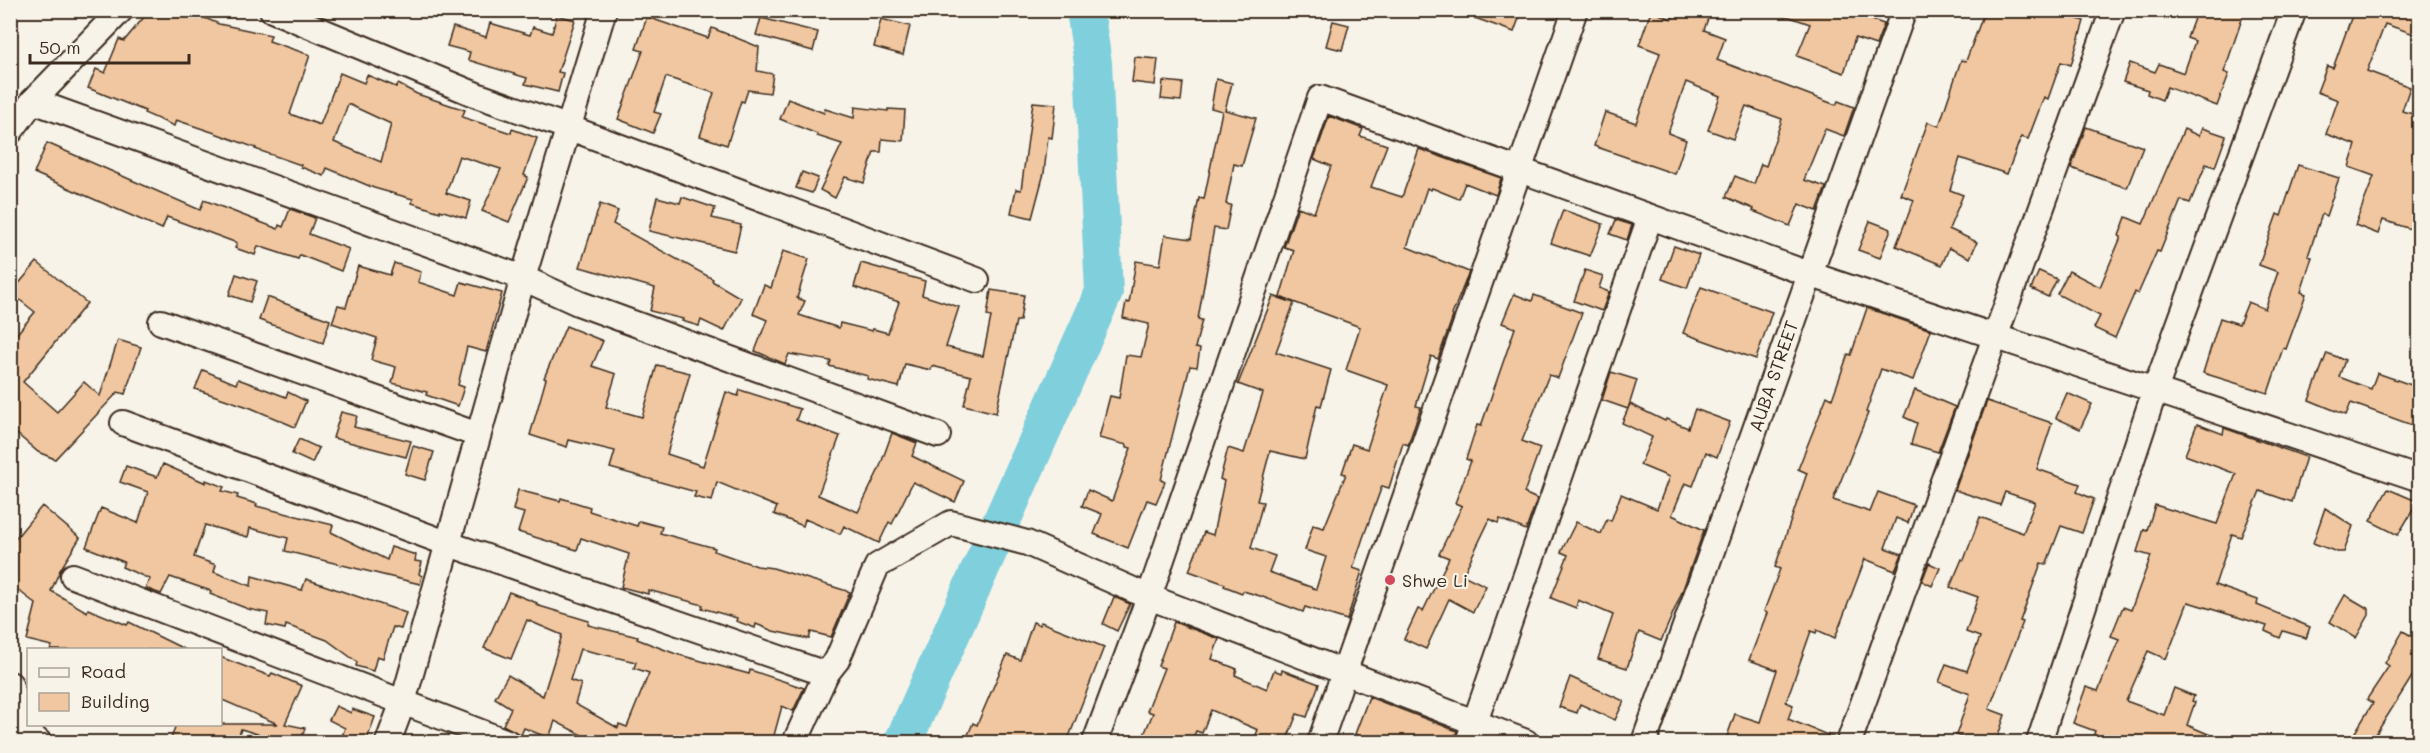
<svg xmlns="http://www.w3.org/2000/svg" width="2430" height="753" viewBox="0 0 2430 753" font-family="Mali,sans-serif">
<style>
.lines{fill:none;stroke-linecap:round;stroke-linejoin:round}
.river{stroke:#80cfdc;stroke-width:38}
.building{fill:#f0c7a0;stroke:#3b2a1e;stroke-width:1.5;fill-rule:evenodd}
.minor-casing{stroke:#3b2a1e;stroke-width:28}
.minor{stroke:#f7f3e8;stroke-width:24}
.poi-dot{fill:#d1495b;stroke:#f7f3e8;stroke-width:2}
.labels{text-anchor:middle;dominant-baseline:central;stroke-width:4.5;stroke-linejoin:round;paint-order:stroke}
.street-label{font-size:18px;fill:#3b2a1e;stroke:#f7f3e8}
.poi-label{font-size:18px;fill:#3b2a1e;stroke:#f7f3e8;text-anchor:start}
</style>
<rect width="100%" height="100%" fill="#f7f3e8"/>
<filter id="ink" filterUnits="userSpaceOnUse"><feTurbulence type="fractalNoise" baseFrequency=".0167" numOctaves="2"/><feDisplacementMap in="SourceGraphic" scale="12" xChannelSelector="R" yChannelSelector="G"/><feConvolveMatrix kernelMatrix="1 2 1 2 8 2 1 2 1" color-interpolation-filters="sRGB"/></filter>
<g filter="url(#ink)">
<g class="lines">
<polyline class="river" points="903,742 1104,292 1093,63 1085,10"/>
</g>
<g class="building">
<path d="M 150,10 L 186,10 L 219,24 L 271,35 L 269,41 L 310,55 L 290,114 L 320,125 L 340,73 L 364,83 L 367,75 L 396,87 L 398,84 L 417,94 L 465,110 L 462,117 L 511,133 L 512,129 L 537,138 L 524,175 L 528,177 L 509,222 L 482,211 L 501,169 L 459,156 L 446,193 L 471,201 L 466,218 L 440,210 L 440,212 L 412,203 L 413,199 L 374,188 L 327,168 L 324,176 L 301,167 L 301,165 L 255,149 L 256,148 L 215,133 L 176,120 L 174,126 L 144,113 L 145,111 L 88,88 L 96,69 L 105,73 L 119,39 L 124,41 ZM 348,104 L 391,124 L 381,162 L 334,142 Z"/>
<polygon points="1462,10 1522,10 1514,32 1461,13"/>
<polygon points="1675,10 1711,10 1704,30 1725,38 1717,60 1836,105 1838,101 1854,107 1844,136 1825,129 1804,180 1826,187 1817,211 1799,204 1790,226 1753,211 1754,209 1726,197 1735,176 1754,184 1761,164 1766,166 1782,119 1746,106 1733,139 1708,130 1720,96 1686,82 1668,133 1686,140 1675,174 1594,146 1605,112 1636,123 1660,53 1639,45 1651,11 1672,19"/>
<polygon points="1779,10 1866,10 1863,17 1884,24 1876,45 1855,38 1844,73 1797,56 1810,24 1778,13"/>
<polygon points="1985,10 2051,10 2084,21 2071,65 2061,62 2048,99 2044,97 2028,139 2021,137 2007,174 1960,158 1950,190 1963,195 1949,229 1977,242 1970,258 1949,248 1942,265 1896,246 1914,200 1901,195 1928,122 1939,126 1961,60 1966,61"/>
<polygon points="2197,10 2245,10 2224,72 2229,74 2217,106 2167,87 2162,100 2147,94 2148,90 2123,82 2130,63 2155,72 2159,64 2184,73 2195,41 2187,38"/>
<polygon points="2354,10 2420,10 2420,36 2385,24 2367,71 2410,87 2402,111 2420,116 2420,232 2383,220 2378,234 2355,225 2374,176 2349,167 2356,145 2326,134 2338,100 2317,92 2327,66 2333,68"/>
<polygon points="557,15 575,20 558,72 563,73 558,92 525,84 527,78 468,60 470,52 447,46 453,27 486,37 490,23 530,35 533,27 552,33"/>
<polygon points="647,17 708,38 712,28 759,47 757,71 773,74 770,93 748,90 744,102 741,101 727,145 700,136 714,93 666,77 654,112 661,114 653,133 618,119 643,51 636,49"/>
<polygon points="761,18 818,32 813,51 756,35"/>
<polygon points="881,19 910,26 903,55 874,47"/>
<polygon points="1333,21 1349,25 1342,50 1326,46"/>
<polygon points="1135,57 1158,59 1155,85 1132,82"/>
<polygon points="1216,79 1232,83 1225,110 1256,118 1242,166 1234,164 1226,204 1231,205 1226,230 1214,228 1198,319 1202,320 1195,348 1200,349 1197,367 1190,366 1161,480 1165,482 1156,503 1147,500 1128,548 1094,534 1102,514 1082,506 1088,490 1112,501 1131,448 1127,447 1127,445 1099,438 1110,396 1119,398 1126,355 1141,357 1149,324 1123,318 1126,302 1129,303 1136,261 1160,265 1165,235 1191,239 1199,198 1204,199 1222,111 1211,108"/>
<polygon points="1163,81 1183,83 1181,101 1161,99"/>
<polygon points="788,99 824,113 825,109 854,118 855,107 888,111 888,109 905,110 903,141 882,139 881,152 874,152 864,183 845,177 835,198 820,190 842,144 817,136 817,134 780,119"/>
<polygon points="1033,102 1056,104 1052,138 1048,137 1044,173 1032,218 1011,213 1016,189 1021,190"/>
<polygon points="1329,116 1363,129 1360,136 1387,145 1371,187 1402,197 1419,149 1501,178 1496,195 1465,183 1459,199 1432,188 1431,190 1427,188 1407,247 1469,272 1452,315 1453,316 1438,359 1431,356 1416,406 1421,407 1408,445 1403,443 1389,488 1382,486 1363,538 1353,568 1362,571 1347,620 1305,607 1303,612 1260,596 1243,591 1242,593 1224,586 1225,584 1189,571 1204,532 1213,535 1224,481 1220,479 1228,448 1244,453 1263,393 1238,384 1273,296 1294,303 1276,352 1331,370 1321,406 1317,405 1305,459 1270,451 1257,501 1263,502 1251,548 1275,556 1269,572 1316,589 1326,557 1305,550 1313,525 1324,528 1346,474 1342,473 1352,444 1367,449 1388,385 1346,370 1360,327 1280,297 1294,250 1284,247 1298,207 1314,213 1331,166 1314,159"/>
<polygon points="2086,127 2143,147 2127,188 2071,168"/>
<polygon points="2202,128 2226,136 2215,167 2206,164 2190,203 2181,200 2160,252 2157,251 2138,294 2135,292 2115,338 2094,328 2100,316 2057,294 2069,271 2100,287 2121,237 2119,236 2126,217 2143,224 2184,129 2199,136"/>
<polygon points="47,143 200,210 204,200 278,229 279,225 283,227 290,209 315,218 309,234 349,249 341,271 300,255 298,259 258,246 255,255 235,248 237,243 167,217 162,229 34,173"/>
<polygon points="2298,165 2339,178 2326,216 2322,214 2308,256 2312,257 2301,292 2306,294 2286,349 2283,348 2268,393 2203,373 2220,318 2239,324 2248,302 2265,309 2278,272 2259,265 2277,214 2281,216"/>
<polygon points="802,172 818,178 812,193 796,188"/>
<polygon points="657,197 680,203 682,197 715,208 712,218 741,225 735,251 649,231"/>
<polygon points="600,204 618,211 613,224 713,279 712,281 741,298 724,331 701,320 699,326 682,321 683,319 650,311 655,288 580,267"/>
<polygon points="1563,210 1603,224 1590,256 1551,243"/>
<polygon points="1616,220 1632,225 1627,240 1610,234"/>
<polygon points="1870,221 1891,229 1880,258 1858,250"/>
<polygon points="1674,246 1699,255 1687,288 1662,279"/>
<polygon points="783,251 809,259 797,298 805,301 799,315 839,328 840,323 872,331 873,329 888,333 899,302 854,287 861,263 925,281 922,295 959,307 946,347 983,356 991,317 987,316 991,290 1024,295 1020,321 1016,321 996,413 964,405 971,376 932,366 931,370 905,364 899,387 867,379 868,376 829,366 831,361 789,354 785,364 755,351 767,320 753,314 764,285 771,288"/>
<polygon points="37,262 87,303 23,382 57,412 84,382 100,396 118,340 141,347 125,394 118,392 55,459 38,452 10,428 10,342 35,312 11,293"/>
<polygon points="394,263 421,272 418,282 457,295 461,282 502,293 486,352 467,347 458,385 464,387 458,406 426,395 427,392 392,383 396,367 371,360 377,338 332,323 338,305 346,307 358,266 390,275"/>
<polygon points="1585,270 1603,276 1599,288 1609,292 1602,311 1574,301"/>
<polygon points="2039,271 2057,279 2048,297 2031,289"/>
<polygon points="236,274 257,281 250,302 229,295"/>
<polygon points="1701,287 1772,312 1756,359 1683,333"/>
<polygon points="1514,294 1532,301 1534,295 1582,313 1558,378 1549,375 1522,441 1540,448 1524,493 1537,499 1526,530 1500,519 1498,523 1490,519 1463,575 1486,586 1473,612 1449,599 1426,649 1404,639 1418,609 1423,611 1449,558 1439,554 1462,506 1455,503 1471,461 1466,459 1477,425 1481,426 1515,328 1502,323"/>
<polygon points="267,297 330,320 323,343 259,320"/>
<polygon points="1867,308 1931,330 1913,380 1881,369 1866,412 1868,413 1833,500 1870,512 1878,492 1914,505 1908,523 1896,518 1885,548 1902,554 1895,571 1865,559 1835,638 1817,630 1816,633 1811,631 1786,702 1793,705 1788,719 1835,738 1835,742 1725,742 1735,714 1760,722 1777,670 1749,660 1767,613 1764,611 1780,569 1775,567 1807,473 1798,469 1827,396 1832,399 1848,354 1851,355"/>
<polygon points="566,326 603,341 592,366 616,374 606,407 642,417 657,365 690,373 667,454 703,466 726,392 738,396 740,390 800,409 796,420 840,436 818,495 858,512 879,469 892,433 917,443 912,456 964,481 955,502 913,482 892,524 889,522 879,543 844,526 840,534 805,519 803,526 774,514 777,507 717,482 712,501 694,497 696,492 610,468 615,451 569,440 567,447 530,435 546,379 544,378"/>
<polygon points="2327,353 2345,360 2339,377 2371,389 2377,373 2420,388 2420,428 2351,403 2346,415 2309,400"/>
<polygon points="203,370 236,384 238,379 286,397 288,392 306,401 295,427 251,408 195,389"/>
<polygon points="1611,372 1637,380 1628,409 1602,400"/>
<polygon points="1915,390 1955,407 1938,452 1911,444 1917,423 1904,417"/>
<polygon points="2067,393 2092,404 2080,429 2056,418"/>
<polygon points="1987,401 2052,423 2037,469 2080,484 2077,492 2094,499 2082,533 2061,526 2046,565 2041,563 2020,621 2023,622 1989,709 2005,715 1996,742 1976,742 1956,735 1970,694 1939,682 1946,664 1967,671 1980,637 1966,632 1978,597 1950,587 1962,559 1964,560 1980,517 2023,533 2035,502 2005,492 2000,505 1955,490"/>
<polygon points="1630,404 1665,421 1666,419 1688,428 1695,409 1730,422 1717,457 1706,452 1693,486 1685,483 1672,515 1704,530 1682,592 1661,641 1639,632 1627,668 1598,659 1613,615 1578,600 1576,608 1551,598 1568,555 1561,552 1576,522 1601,534 1607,519 1611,521 1621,494 1657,509 1669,477 1640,465 1652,437 1622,423"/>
<polygon points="341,412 357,416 354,427 411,441 406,457 333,438"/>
<polygon points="2197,424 2223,434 2224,428 2306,457 2292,502 2260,491 2241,537 2232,534 2215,585 2258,600 2257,605 2310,627 2306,638 2283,631 2280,638 2265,631 2267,626 2188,602 2166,659 2148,651 2126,701 2164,715 2174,688 2194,696 2192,701 2195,702 2187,725 2227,742 2091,742 2095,731 2073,723 2086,687 2098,691 2119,639 2111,636 2122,609 2123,607 2131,610 2151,556 2137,552 2144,529 2147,530 2155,505 2217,524 2236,474 2185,455"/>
<polygon points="299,439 319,448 312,463 292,454"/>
<polygon points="413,446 434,452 425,480 405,474"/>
<polygon points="163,464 206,483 206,480 224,487 222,491 238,495 237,498 257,504 256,506 333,525 331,532 387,560 391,547 416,555 415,561 422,562 419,574 422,576 420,584 285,551 288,538 250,528 248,537 205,525 194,557 216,565 214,572 251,586 252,576 302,590 306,579 406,613 401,629 393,627 383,658 377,656 373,671 356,666 357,662 327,640 286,625 285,629 266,625 268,613 248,609 210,594 211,591 170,577 161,594 145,588 150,579 122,567 124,562 86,547 101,508 138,523 148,492 120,482 126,466 157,477"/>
<polygon points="2388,489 2414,500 2413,503 2416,505 2398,535 2370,521"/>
<polygon points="518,490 560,501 561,498 590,507 589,511 637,526 639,521 662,527 660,533 715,548 714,551 757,566 773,568 850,592 831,637 811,632 809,639 773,631 756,624 755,628 736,621 737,618 702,608 703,605 648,590 648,594 621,587 629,554 581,538 577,550 518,532 524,513 513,510"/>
<polygon points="42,506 80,538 60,570 51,591 87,612 88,609 127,625 129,622 186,650 50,650 52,646 27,640 36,604 10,584 10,545"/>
<polygon points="2325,508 2353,526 2344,552 2337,552 2313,543"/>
<polygon points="1929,563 1940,568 1932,586 1922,581"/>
<path d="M 509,592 L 537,603 L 536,605 L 589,621 L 588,625 L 638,637 L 637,639 L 676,654 L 749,674 L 750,670 L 804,688 L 793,711 L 782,706 L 773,739 L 767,738 L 765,742 L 595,742 L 555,721 L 549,738 L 524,728 L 521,735 L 503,725 L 511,708 L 495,698 L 508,675 L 543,696 L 562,635 L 527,620 L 511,659 L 484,648 ZM 580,649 L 636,662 L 634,668 L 649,673 L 627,727 L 619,724 L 618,728 L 575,704 L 581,684 L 570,680 Z"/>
<polygon points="2345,595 2369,609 2369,615 2356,638 2330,622"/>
<polygon points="1114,597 1130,604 1117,631 1103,624"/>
<polygon points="1033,622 1040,625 1041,622 1104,647 1067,742 965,742 973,723 977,725 1007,655 1020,660"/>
<polygon points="1174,622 1219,639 1212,659 1237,669 1235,675 1267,689 1274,670 1281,673 1282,670 1319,684 1307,717 1297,714 1286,742 1253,742 1258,730 1211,710 1202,733 1196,731 1191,742 1141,742 1153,713 1147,711 1164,668 1158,666"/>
<polygon points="2403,631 2420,641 2420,664 2371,742 2349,742 2373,703 2367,699 2389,666 2385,663"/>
<polygon points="220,657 270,676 272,673 302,686 285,724 305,728 300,742 283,742 241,729 237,742 170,742 176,724 278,724 220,699"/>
<polygon points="1570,677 1624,701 1615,720 1580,704 1577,713 1559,707"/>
<polygon points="1369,697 1457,731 1454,742 1354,742 1357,735 1355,734"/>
<polygon points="336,706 351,713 352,709 375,717 366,742 340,742 345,728 329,720"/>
</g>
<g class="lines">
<g class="minor-casing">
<g id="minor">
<polyline points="272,10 479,96 570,128 977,280"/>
<polyline points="33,101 523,278 578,303 938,435"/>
<polyline points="10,132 33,101 121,10"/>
<polyline points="161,322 478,435"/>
<polyline points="123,423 449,544 826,674"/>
<polyline points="73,576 507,742"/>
<polyline points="10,684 28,733 39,742"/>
<polyline points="388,742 403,702 523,278 604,10"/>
<polyline points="795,742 826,674 837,660 877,566 951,523 1027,543 1149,597 1526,742"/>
<polyline points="1095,742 1149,597 1320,98 1809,274 2420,479"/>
<polyline points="1320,742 1575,10"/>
<polyline points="1468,742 1650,217"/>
<polyline points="1644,742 1904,10"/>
<polyline points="1849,742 2113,10"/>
<polyline points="2039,742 2155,390 2294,10"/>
</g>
</g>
<use href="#minor" class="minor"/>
</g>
</g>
<circle class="poi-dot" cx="1390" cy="580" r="6"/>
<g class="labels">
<g class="street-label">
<text transform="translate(1773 376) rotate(-71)">AUBA STREET</text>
</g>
<g class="poi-label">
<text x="1402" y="580">Shwe Li</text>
</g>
</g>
<rect width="2430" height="753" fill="none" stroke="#f7f3e8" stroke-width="36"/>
<rect x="18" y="18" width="2394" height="717" fill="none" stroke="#3b2a1e" stroke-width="2" filter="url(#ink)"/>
<rect x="27" y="648" width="195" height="78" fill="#f7f3e8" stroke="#aca397" stroke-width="1.5"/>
<rect x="39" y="668" width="30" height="9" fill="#f7f3e8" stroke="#aca397" stroke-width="1.5"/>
<text x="81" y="678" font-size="18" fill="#3b2a1e">Road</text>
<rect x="39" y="693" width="30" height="18" fill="#f0c7a0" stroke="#aca397" stroke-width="1.5"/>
<text x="81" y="708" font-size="18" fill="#3b2a1e">Building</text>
<path d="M30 54v9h159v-9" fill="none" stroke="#3b2a1e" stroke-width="3"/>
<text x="39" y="54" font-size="18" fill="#3b2a1e" stroke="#f7f3e8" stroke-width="4.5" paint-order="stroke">50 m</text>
</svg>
